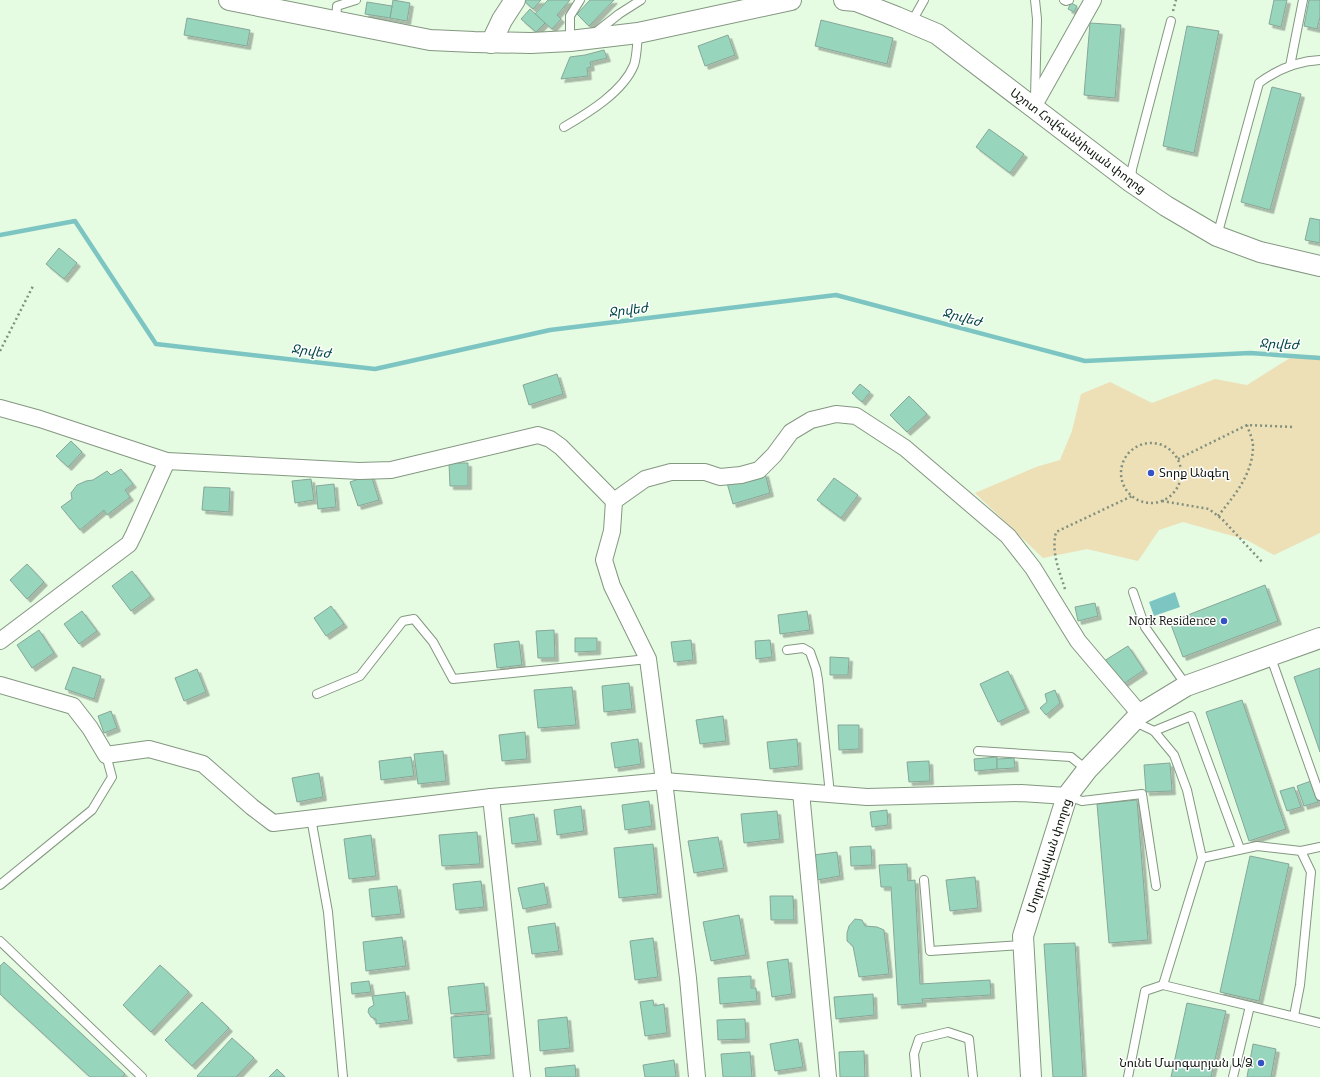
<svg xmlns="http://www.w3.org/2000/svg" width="1320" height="1077" viewBox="0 0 1320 1077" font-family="Bitter,'Noto Sans Armenian',serif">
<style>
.green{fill:#eddfb6}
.water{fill:#7dc5c2}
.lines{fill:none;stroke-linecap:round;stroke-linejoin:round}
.stream{stroke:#7dc5c2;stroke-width:4.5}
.building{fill:#97d5bc;stroke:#87a799;filter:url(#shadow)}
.service-casing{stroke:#849881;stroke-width:10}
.minor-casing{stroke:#849881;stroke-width:18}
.tertiary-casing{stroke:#849881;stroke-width:22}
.path{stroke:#81907f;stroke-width:2.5;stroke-dasharray:2 3;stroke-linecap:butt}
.service{stroke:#fff;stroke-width:8}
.minor{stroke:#fff;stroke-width:16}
.tertiary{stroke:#fff;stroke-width:20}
.poi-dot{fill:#3452c3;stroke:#fff;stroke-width:1.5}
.labels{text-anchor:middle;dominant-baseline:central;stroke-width:3;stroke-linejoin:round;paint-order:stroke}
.street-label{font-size:12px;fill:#0c130b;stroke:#fff}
.poi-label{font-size:12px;fill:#0c130b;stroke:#fff;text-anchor:end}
.water-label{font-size:13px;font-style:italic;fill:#004745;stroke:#fff}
</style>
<defs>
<filter id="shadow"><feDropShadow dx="3.5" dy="3.5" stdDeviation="0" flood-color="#0004"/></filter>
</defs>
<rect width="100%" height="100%" fill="#e5fbe2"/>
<polygon class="green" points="1316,355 1320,358 1320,533 1274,555 1247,540 1183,522 1159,530 1138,561 1087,549 1043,558 975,493 1036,467 1060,460 1072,431 1081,394 1110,382 1152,403 1215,379 1247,385 1290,358"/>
<polygon class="water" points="1175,592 1180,607 1154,616 1149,602"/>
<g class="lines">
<polyline class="stream" points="0,235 75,221 156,344 375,369 550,330 836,295 1085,361 1250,353 1320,358"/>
</g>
<g class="building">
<polygon points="393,0 410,3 407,21 390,18"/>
<polygon points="523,0 541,0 533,9"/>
<polygon points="548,0 570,0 557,15 561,19 552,29 535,14"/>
<polygon points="590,0 614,0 589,26 577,14"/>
<polygon points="1274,0 1287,0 1281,27 1269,24"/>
<polygon points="1309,0 1320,0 1320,17 1317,29 1304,26"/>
<polygon points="367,2 392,6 390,18 365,14"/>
<polygon points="1071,3 1077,6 1074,12 1068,9"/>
<polygon points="530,9 545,23 536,32 521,19"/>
<polygon points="187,18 250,30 247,46 184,35"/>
<polygon points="821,20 893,38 887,64 815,46"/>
<polygon points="1090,23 1121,25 1115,98 1084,95"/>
<polygon points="1187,26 1219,31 1194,153 1163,146"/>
<polygon points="728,35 735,55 705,66 698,46"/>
<polygon points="604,50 607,58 590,62 591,67 587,68 588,76 561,79 570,57 585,55"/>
<polygon points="1272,87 1301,94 1270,210 1241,202"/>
<polygon points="989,129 1024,154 1010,173 976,147"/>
<polygon points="1310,218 1320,220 1320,243 1305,240"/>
<polygon points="59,248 77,263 64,279 46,264"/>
<polygon points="557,374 563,394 529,405 523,385"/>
<polygon points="860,384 870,392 862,402 852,393"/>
<polygon points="909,396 927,414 907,432 890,415"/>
<polygon points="71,441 82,452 68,467 56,456"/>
<polygon points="449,463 468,463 468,486 450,486"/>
<polygon points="121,469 133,484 125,490 130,497 107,515 104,510 80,530 61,507 72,499 71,493 77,485 86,481 93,480 107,471 111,475"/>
<polygon points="765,473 770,493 733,504 727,483"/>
<polygon points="371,475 379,500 358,506 350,482"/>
<polygon points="834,478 858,495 841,518 817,500"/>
<polygon points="311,479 314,500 295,503 292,481"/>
<polygon points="334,484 336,507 318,509 316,486"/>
<polygon points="204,487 230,488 229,512 202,510"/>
<polygon points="27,564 44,582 27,599 10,580"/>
<polygon points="132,571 151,596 131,611 112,586"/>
<polygon points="1265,585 1278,621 1183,657 1170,622"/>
<polygon points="1095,603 1098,616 1078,621 1075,607"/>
<polygon points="331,606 344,624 326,636 314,618"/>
<polygon points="82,611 97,631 79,644 64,624"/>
<polygon points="807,611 810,630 780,634 778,615"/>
<polygon points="39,630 54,653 32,668 17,645"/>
<polygon points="554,630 555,658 538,658 536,631"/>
<polygon points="575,638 597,638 597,651 575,652"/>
<polygon points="691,640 693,660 674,662 671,642"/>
<polygon points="770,640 772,657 756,659 755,641"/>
<polygon points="519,641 522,665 497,668 494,644"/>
<polygon points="1128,646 1144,670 1120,686 1104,661"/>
<polygon points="830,657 849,658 848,675 830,675"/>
<polygon points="73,667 101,676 94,699 65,689"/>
<polygon points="1320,668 1320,752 1294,677"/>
<polygon points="197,669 206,692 184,701 175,678"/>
<polygon points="1008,671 1026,709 998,722 980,684"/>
<polygon points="629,683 632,709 604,712 602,686"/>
<polygon points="572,687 576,725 538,728 534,690"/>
<polygon points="1055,690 1060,703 1046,715 1040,708 1047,702 1045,694"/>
<polygon points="1242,700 1286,829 1249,841 1206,712"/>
<polygon points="111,711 117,728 104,733 98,716"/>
<polygon points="723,716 726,741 700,744 696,720"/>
<polygon points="838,725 859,725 859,749 839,750"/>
<polygon points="525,732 527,759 502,761 499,735"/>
<polygon points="638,739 641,764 615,768 611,743"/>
<polygon points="797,739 799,766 770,769 767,742"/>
<polygon points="443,751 446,781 418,784 414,754"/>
<polygon points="411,757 414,776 381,780 379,761"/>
<polygon points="997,757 997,769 975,771 974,759"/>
<polygon points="1014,758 1015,768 997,769 997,759"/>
<polygon points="929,761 930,781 909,782 907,762"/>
<polygon points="1170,763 1172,791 1146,792 1144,765"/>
<polygon points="319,773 323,797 297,802 292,778"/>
<polygon points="1311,781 1318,802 1304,806 1297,786"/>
<polygon points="1294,787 1301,807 1287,811 1280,791"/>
<polygon points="1137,800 1148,940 1109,943 1097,804"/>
<polygon points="649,801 652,826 625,830 622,805"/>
<polygon points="581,806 584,831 557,835 554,810"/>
<polygon points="887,810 888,825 872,827 870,812"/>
<polygon points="777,811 780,839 744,843 741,814"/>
<polygon points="534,814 538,841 512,844 509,818"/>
<polygon points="477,832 480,864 442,866 439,835"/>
<polygon points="371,835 376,876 349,879 344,839"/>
<polygon points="718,837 724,868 694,873 688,841"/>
<polygon points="653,844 658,894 619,898 614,848"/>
<polygon points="871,846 872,865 851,866 850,847"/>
<polygon points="837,852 840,876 817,880 813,855"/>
<polygon points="1250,856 1289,864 1259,1001 1220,992"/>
<polygon points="907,864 908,881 915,880 920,984 990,980 991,995 922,999 923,1003 898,1005 891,887 881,887 879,865"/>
<polygon points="975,877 978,908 950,911 946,880"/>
<polygon points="481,881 484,907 456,910 453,884"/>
<polygon points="544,883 548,904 523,909 518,888"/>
<polygon points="397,886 401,914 372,917 369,889"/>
<polygon points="770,896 793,896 794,920 771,920"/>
<polygon points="739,915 746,955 711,961 703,922"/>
<polygon points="855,919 862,920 865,926 877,927 884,930 889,974 859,977 853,946 847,941 847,933 849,926"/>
<polygon points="555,923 559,951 532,954 528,927"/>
<polygon points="402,937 406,966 366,971 363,942"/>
<polygon points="653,938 658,977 635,980 630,941"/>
<polygon points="1075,943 1083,1077 1053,1077 1044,944"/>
<polygon points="788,959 792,994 772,997 767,962"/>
<polygon points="4,962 125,1074 122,1077 90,1077 0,994 0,966"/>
<polygon points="160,965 189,992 151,1032 123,1005"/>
<polygon points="751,976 751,988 756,988 757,1001 720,1004 718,978"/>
<polygon points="369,981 371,992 352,994 351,983"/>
<polygon points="484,983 487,1011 451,1014 448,987"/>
<polygon points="405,992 409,1020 376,1024 376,1019 371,1017 368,1012 369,1008 374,1005 372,996"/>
<polygon points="873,994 874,1015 836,1019 834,997"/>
<polygon points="653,1000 654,1006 664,1004 667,1033 645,1036 640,1002"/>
<polygon points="202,1002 229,1028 192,1066 165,1040"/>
<polygon points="1187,1003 1226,1011 1211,1077 1171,1077"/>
<polygon points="488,1014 491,1055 454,1058 451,1017"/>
<polygon points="567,1017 570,1048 540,1051 538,1020"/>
<polygon points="745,1019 746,1039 718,1040 717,1020"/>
<polygon points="232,1038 254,1058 236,1077 198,1077 197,1076"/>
<polygon points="798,1039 803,1067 775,1071 770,1044"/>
<polygon points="1253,1044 1276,1049 1271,1077 1247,1077"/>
<polygon points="864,1051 865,1077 840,1077 839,1052"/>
<polygon points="750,1052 752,1077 723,1077 721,1054"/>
<polygon points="674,1060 676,1077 645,1077 643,1065"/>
<polygon points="575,1065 576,1077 546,1077 545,1068"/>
<polygon points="277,1069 285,1077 269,1077"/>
</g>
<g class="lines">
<g class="service-casing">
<g id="service">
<polyline points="1064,0 1066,1 1069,0"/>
<polyline points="336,21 337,6 356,0"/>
<polyline points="911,23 924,0"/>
<polyline points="595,33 619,14 641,0"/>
<polyline points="570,40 570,16 580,0"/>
<polyline points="1290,66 1303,0"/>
<polyline points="1035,97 1037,19 1035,0"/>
<path d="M 564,127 C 588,113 623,92 634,65 C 637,56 637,43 638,34"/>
<polyline points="1131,181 1132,169 1171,21"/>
<path d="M 1217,236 L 1259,83 C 1278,69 1297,61 1320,60"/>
<polyline points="1133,592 1145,627 1186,685"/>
<polyline points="787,650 803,648 810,652 816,669 818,680 830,794"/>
<polyline points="1270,655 1320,796"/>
<polyline points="317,694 360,676 403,621 414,619 433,642 453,679 648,659"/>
<polyline points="1133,721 1154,731 1174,755 1187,790 1202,858 1257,846 1301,851 1311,872 1300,985 1294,1016"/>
<polyline points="1154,731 1191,716 1240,849"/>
<polyline points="978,751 1071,757 1087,770"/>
<polyline points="1068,796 1082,801 1142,794 1156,886"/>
<polyline points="311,818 328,912 343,1077"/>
<polyline points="1301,851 1320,847"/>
<polyline points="924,880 930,951 1023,945"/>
<polyline points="0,885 92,810 112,777 106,755"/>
<polyline points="0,941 142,1077"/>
<polyline points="1163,985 1202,858"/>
<polyline points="916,1077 914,1054 919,1039 948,1032 969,1039 973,1077"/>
<polyline points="1128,1077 1145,991 1163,985 1320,1023"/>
<polyline points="1233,1077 1250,1006"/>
</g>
</g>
<g class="minor-casing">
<g id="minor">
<polyline points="1033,107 1093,0"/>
<polyline points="0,408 40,419 167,461 359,471 391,470 538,435 550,439 561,447 614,501"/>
<polyline points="614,501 645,479 671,472 705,472 720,477 741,475 759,470 774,455 791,432 811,420 836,414 856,416 905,448 1008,536 1033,568 1078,641 1140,714"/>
<polyline points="614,501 612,531 604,560 612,586 648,659 664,781 688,978 697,1077"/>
<polyline points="0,641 129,544 134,534 167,461"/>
<polyline points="0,685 73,706 90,728 106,755 149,749 203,764 252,807 273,823 491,797 664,781 867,797 1021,793 1067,796"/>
<polyline points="801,792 828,1077"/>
<polyline points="491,797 522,1077"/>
</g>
</g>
<g class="tertiary-casing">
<g id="tertiary">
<polyline points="229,0 430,40 474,42 531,43 570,41 638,33 791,0"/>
<polyline points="844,0 856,1 897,17 937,34 1131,182 1166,206 1217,236 1260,252 1320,266"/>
<polyline points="491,43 502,20 515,0"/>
<polyline points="1031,1077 1023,936 1067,796 1087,770 1140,714 1186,686 1320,638"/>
</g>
</g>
<g class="path">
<polyline points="1173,11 1176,0"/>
<polyline points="0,351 33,286"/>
<circle cx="1151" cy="473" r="30"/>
<polyline points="1178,459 1247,425 1295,427"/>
<polyline points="1162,501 1209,509 1222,519 1263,563"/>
<path d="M 1218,516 C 1234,496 1253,474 1253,446 C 1253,439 1249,432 1247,425"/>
<path d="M 1065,589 C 1059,570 1051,552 1056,532 L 1132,496"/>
</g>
<use href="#service" class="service"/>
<use href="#minor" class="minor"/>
<use href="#tertiary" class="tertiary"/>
</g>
<g class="poi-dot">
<circle cx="1151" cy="473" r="4"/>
<circle cx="1224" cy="621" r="4"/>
<circle cx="1261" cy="1063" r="4"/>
</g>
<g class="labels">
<g class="street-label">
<text transform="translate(1078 141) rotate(37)">Աշոտ Հովհաննիսյան փողոց</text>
<text transform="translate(1049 856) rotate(-72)">Մոլդովական փողոց</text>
</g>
<g class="poi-label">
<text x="1159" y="473" text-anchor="start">Տորք Անգեղ</text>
<text x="1216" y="621">Nork Residence</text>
<text x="1253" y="1063">Նունե Մարգարյան Ա/Ձ</text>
</g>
<g class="water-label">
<text transform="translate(628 310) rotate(-7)">Ջրվեժ</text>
<text transform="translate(962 317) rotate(15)">Ջրվեժ</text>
<text transform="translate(1279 344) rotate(3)">Ջրվեժ</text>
<text transform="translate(311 351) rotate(7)">Ջրվեժ</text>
</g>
</g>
</svg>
